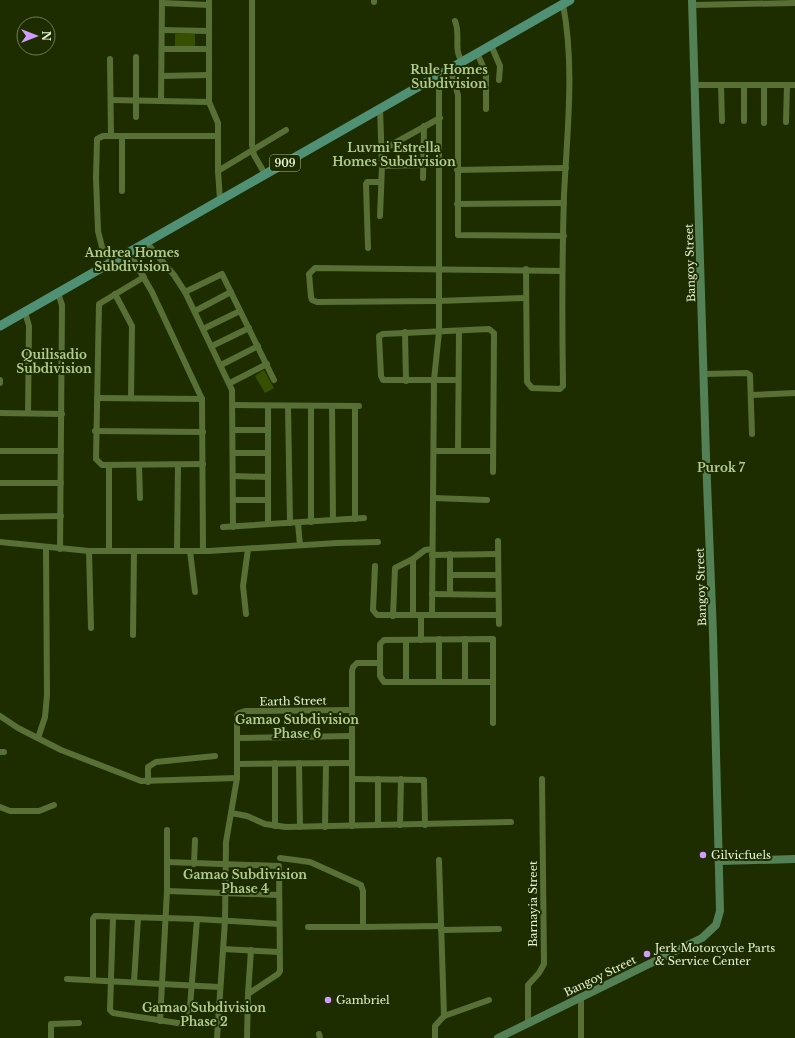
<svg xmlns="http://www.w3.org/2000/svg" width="795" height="1038" viewBox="0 0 795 1038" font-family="'Libre Baskerville',serif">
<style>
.green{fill:#374f01}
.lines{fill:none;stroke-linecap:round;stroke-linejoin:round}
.street{stroke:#586f35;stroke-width:6}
.secondary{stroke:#548055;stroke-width:8}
.primary{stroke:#509175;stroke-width:9}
.poi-dot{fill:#d09dff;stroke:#1d2d00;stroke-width:1.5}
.labels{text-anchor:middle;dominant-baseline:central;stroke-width:4;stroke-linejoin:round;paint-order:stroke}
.shield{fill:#1d2d00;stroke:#a8b894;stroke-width:1}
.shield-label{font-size:10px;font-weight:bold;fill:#e4f3d4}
.street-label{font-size:11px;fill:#e4f3d4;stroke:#1d2d00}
.poi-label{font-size:11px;fill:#e4f3d4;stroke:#1d2d00;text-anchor:start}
.neighbourhood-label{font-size:12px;font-weight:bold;fill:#b1cc8e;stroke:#1d2d00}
</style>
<rect width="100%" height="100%" fill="#1d2d00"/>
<g class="green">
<rect x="175" y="34" width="20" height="12"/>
<polygon points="264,370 274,388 265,393 255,376"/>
</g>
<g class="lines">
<g class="street">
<polyline points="209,0 209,102 218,123 218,171 220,200"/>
<polyline points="252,0 252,145 254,155 265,174"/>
<polyline points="374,2 374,0"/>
<polyline points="162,3 209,5"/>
<polyline points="693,5 795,3"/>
<path d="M 455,21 C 461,34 453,50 462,61"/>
<polyline points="162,30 209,31"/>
<polyline points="491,45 500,66 499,80"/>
<polyline points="162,49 209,49"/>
<polyline points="477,53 486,73 486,109"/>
<polyline points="110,59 111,136 103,136 97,139 96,178 98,231 102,247 112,262"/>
<polyline points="450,68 458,95 458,235 564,236"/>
<polyline points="162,76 209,75"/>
<polyline points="696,85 795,85"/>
<polyline points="721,85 722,121"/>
<polyline points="764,85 764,123"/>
<polyline points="111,100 209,102"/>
<polyline points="161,101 162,0"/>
<polyline points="136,117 136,57"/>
<polyline points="744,121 744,85"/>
<polyline points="786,122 787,85"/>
<polyline points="111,136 218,136"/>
<polyline points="122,136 122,191"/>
<polyline points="382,150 440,118"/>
<polyline points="382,166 423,165"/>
<polyline points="457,170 566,168"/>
<polyline points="218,171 286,130"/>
<polyline points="423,178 424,126"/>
<polyline points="457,204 564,203"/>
<polyline points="380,216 382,166 380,108"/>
<polyline points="146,242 174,275 185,292 232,390 233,527"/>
<polyline points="368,248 366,184 367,182 381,182"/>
<polyline points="129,252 152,292 202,399 203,551"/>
<path d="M 526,269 L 527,382 L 532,388 L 560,389 L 563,386 C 562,323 562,259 564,195 C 567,132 575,67 563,4"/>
<polyline points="144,277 99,304 96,459 102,465 203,464"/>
<polyline points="185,292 222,274 274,380"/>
<polyline points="58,293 62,305 60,549"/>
<polyline points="115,294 132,326 131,398"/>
<polyline points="526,298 438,301 317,302 312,300 311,297 309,274 315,268 562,271"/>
<polyline points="195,311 231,292"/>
<polyline points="25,312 29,326 28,413"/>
<polyline points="203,329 240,311"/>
<polyline points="405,332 406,381"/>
<polyline points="212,346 249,328"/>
<polyline points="221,365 258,346"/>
<polyline points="704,374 747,373 750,375 752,434"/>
<polyline points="0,380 0,383"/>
<polyline points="458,380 383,380 381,376 379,336 383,334 489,329 494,333 493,472"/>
<polyline points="230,383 267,364"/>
<polyline points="751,395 795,393"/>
<polyline points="97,398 202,399"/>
<polyline points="233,405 359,406"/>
<polyline points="288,406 290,523"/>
<polyline points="332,406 333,520"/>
<polyline points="355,406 355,519"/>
<polyline points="0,413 62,414"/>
<polyline points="233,430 268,430"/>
<polyline points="95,431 203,432"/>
<polyline points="0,451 61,451"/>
<polyline points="434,451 493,451"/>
<polyline points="458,451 459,331"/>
<polyline points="233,453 268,453"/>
<polyline points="139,465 140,498"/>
<polyline points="233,476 268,477"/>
<polyline points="0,483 61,483"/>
<polyline points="434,498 487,500"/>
<polyline points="233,500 268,500"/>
<polyline points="0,517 61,516"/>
<polyline points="311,522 311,406"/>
<polyline points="298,523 300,545"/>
<polyline points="268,524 268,406"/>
<polyline points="223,527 364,518"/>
<polyline points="498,541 499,624"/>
<polyline points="0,542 89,551 209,551 337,543 378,542"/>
<polyline points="89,551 91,628"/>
<polyline points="109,551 109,465"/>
<polyline points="177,551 178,465"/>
<polyline points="190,551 195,592"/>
<polyline points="450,554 450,594"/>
<polyline points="432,555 498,554"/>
<polyline points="413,559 413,615"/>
<polyline points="375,566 373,610 377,615 498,615"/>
<polyline points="450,575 498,575"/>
<polyline points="432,594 498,595"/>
<polyline points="246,614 243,586 248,549"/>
<polyline points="421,615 421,640"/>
<polyline points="432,615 434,380 439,332 439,74"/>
<polyline points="393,616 395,568 413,559 425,550 432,549"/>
<polyline points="133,635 134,551"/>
<polyline points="439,639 439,682"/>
<polyline points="406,682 406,640"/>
<polyline points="465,682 465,639"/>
<polyline points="493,682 384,682 380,676 380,644 384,640 493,639 493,723"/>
<polyline points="0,716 18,728 61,750 141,781 237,778"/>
<polyline points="38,738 45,717 47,695 46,547"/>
<polyline points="237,738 351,736"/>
<polyline points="0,752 4,752"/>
<polyline points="299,763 300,827"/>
<polyline points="237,764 352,763"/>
<polyline points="353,779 424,780 425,825"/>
<polyline points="148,782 148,767 156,762 215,756"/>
<polyline points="0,807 10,811 39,811 54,805"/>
<polyline points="231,813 247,816 265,824 286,827 511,822"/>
<polyline points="378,825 378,779"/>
<polyline points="400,825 401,779"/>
<polyline points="275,826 275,763"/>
<polyline points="352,826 352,671 353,667 357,663 379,663"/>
<polyline points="325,827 326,763"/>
<polyline points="280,858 310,862 361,885 363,891 363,927 441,926"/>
<polyline points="439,860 444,1016"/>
<polyline points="167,862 279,866 280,971 278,974 248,994 247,1038"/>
<polyline points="194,864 195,840"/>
<polyline points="167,891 279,895"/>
<polyline points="113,917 110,1010 113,1013 184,1024 189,1019 197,919"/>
<polyline points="308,927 363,927"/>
<polyline points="441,930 499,929"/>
<polyline points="223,949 279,952"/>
<polyline points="67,979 219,987"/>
<polyline points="93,980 93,919 95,916 197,919 279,924"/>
<polyline points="134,982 138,918"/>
<polyline points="248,994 251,950"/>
<polyline points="160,1021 167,891 167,830"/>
<polyline points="528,1023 528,985 539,973 544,964 542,779"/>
<polyline points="319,1034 320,1038"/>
<polyline points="51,1038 51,1024 79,1023"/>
<polyline points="217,1038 225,921 226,842 237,778 237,715 239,713 245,711 351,710"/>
<polyline points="435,1038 435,1026 444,1016 489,1000"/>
<polyline points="581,1038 581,998"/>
</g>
<g class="secondary">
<polyline points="720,861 795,859"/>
<polyline points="498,1038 702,938 716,925 720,911 713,634 706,457 692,0"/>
</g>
<polyline class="primary" points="0,326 570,0"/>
</g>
<g class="poi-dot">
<circle cx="703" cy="855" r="4"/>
<circle cx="647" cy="954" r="4"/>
<circle cx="328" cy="1000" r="4"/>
</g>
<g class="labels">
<rect class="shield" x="270" y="155" width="30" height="16" rx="3"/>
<g class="shield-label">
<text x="285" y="163">909</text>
</g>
<g class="street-label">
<text transform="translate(690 263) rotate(-92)">Bangoy Street</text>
<text transform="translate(701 587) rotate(-92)">Bangoy Street</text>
<text transform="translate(293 701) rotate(-1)">Earth Street</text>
<text transform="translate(533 904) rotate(-90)">Barnayia Street</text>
<text transform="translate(600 976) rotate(-26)">Bangoy Street</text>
</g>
<g class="poi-label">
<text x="711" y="855">Gilvicfuels</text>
<text x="655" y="948">Jerk Motorcycle Parts<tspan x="655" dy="13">&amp; Service Center</tspan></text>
<text x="336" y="1000">Gambriel</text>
</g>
<g class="neighbourhood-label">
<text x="449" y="69">Rule Homes<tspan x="449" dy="14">Subdivision</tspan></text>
<text x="394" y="147">Luvmi Estrella<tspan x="394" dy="14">Homes Subdivision</tspan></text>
<text x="132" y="252">Andrea Homes<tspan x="132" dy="14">Subdivision</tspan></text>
<text x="54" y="354">Quilisadio<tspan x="54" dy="14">Subdivision</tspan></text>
<text x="721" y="467">Purok 7</text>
<text x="297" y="719">Gamao Subdivision<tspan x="297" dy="14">Phase 6</tspan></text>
<text x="245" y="874">Gamao Subdivision<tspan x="245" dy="14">Phase 4</tspan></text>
<text x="204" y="1007">Gamao Subdivision<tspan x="204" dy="14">Phase 2</tspan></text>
</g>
</g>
<g transform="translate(36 36) rotate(90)"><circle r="19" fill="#1d2d00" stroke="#6d7c55"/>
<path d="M0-3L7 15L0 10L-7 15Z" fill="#d09dff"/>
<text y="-6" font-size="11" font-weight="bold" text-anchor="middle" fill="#e4f3d4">N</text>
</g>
</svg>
